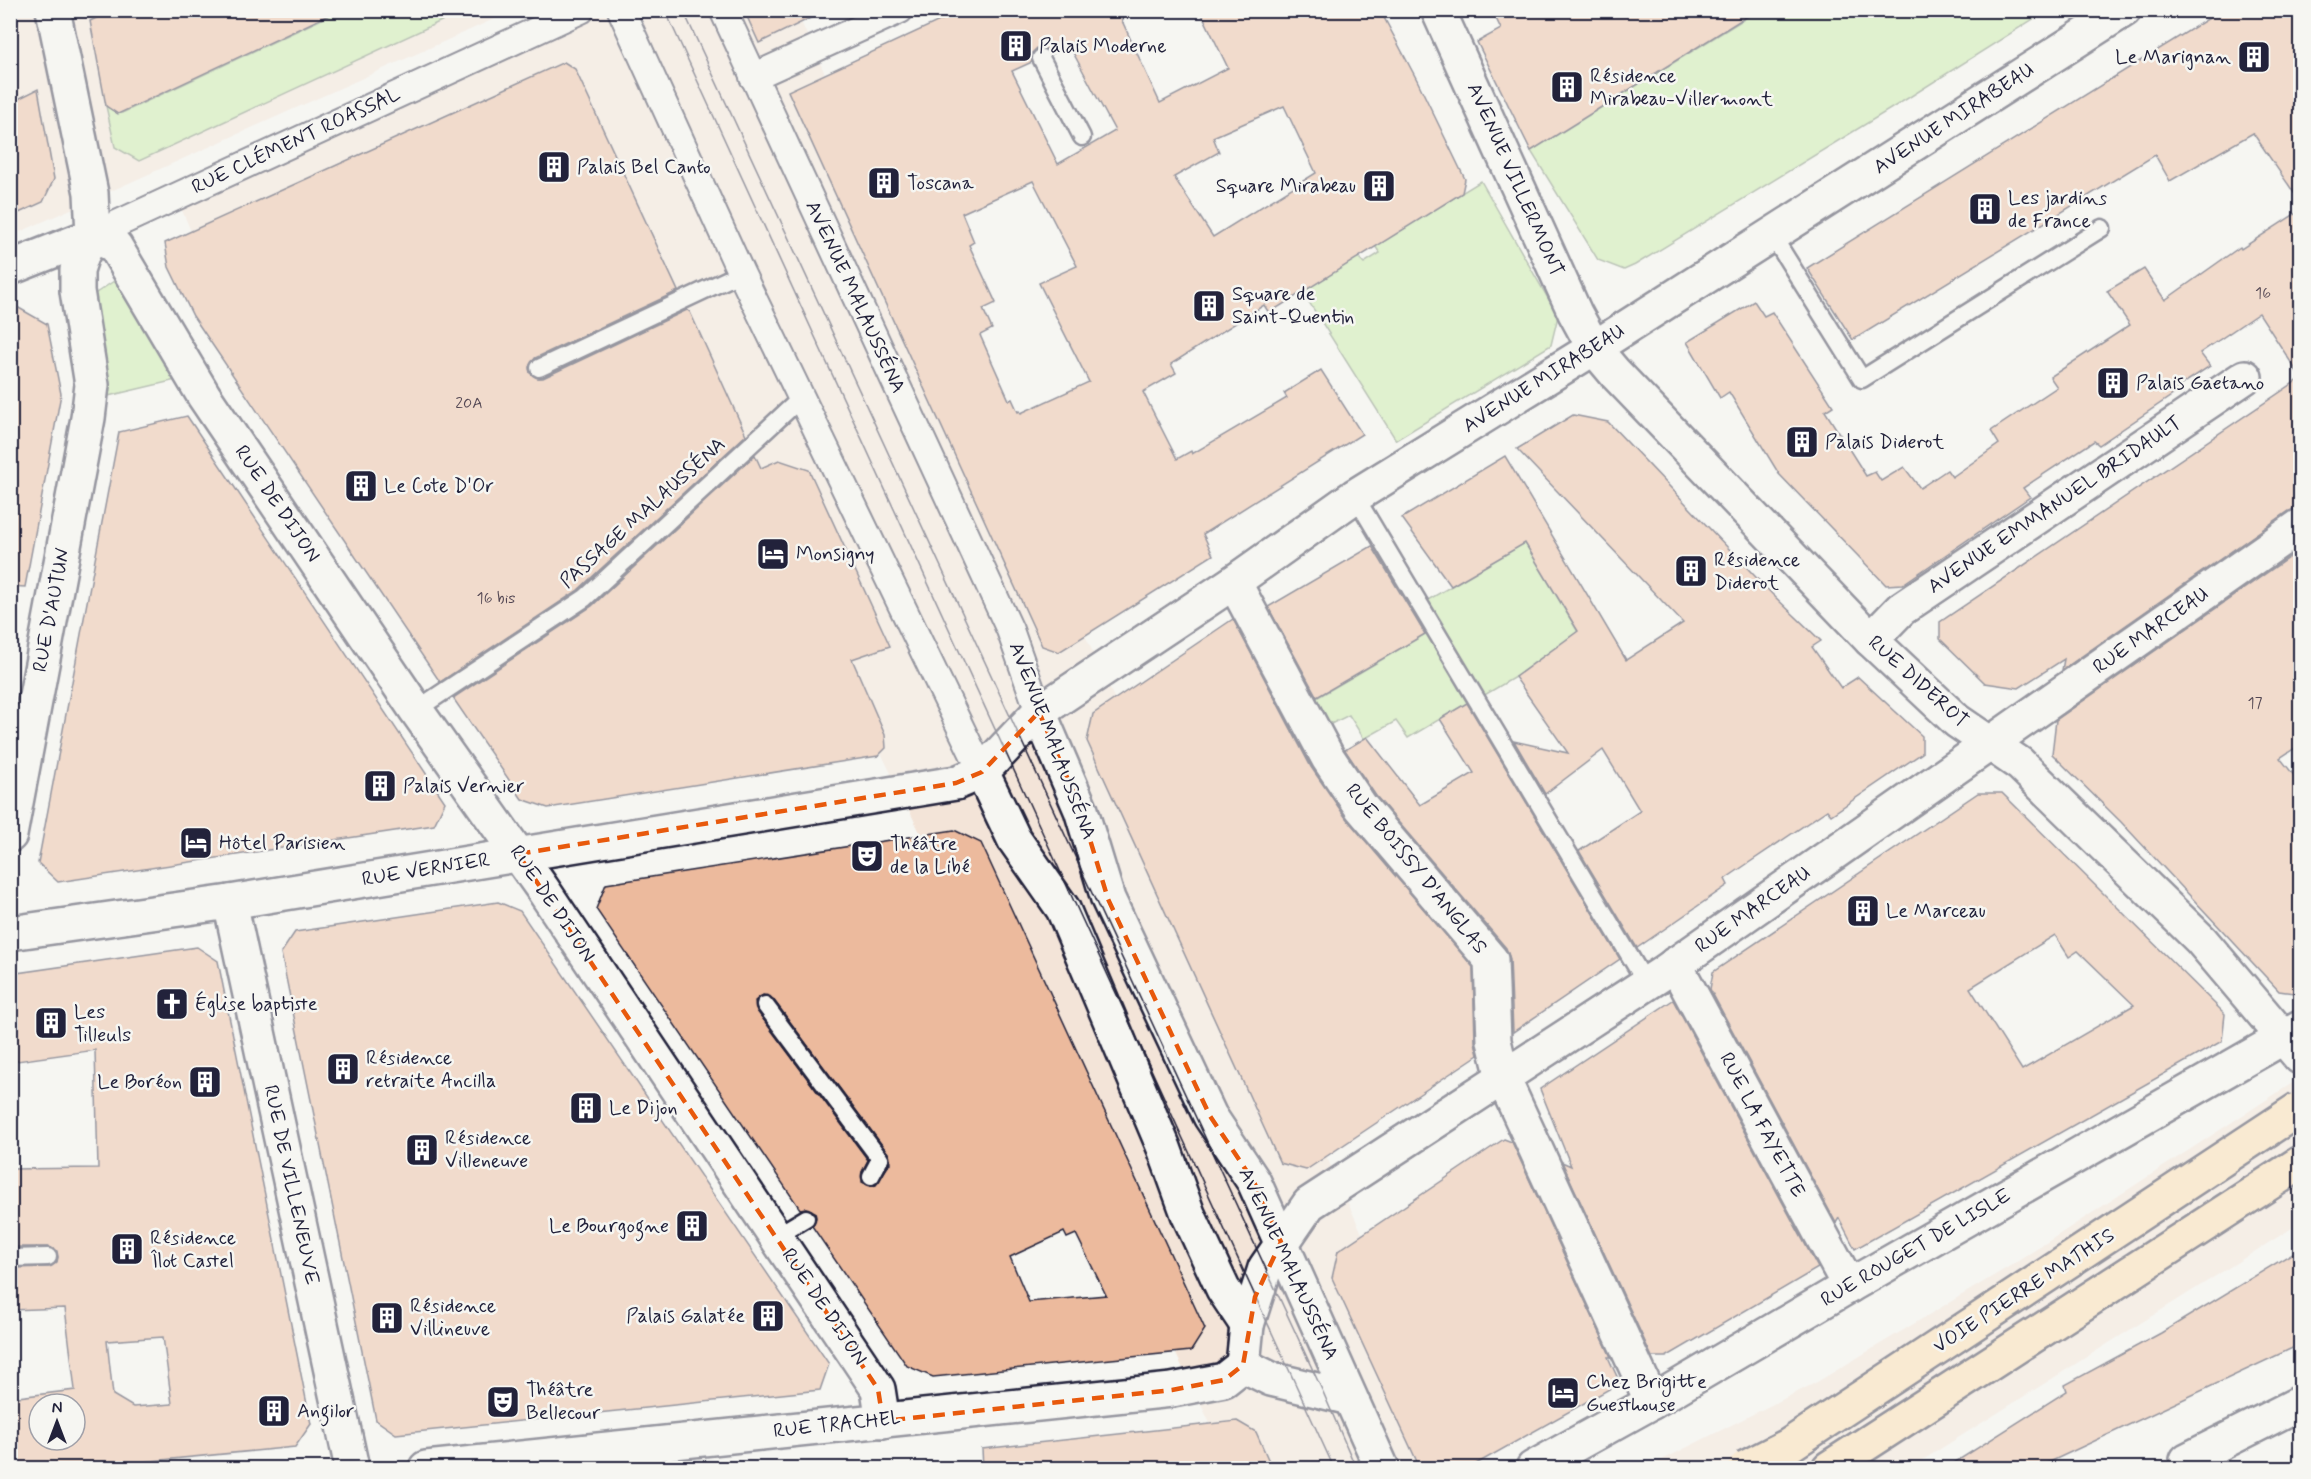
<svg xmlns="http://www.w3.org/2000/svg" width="2311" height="1479" viewBox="0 0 2311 1479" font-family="Mynerve,sans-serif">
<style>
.built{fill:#f3e4d8}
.green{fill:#c5eaa4;stroke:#748670;stroke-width:1.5}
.building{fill:#ecba9d;stroke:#22223b;stroke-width:1.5;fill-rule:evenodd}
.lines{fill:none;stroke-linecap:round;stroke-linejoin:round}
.service-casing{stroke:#22223b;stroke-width:21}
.pedestrian-casing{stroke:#22223b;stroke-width:30}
.minor-casing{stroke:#22223b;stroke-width:38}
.tertiary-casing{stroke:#22223b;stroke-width:38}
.trunk-casing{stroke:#22223b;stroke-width:38}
.service{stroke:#f6f6f2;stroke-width:16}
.pedestrian{stroke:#f6f6f2;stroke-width:26}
.minor{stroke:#f6f6f2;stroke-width:33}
.tertiary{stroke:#f6f6f2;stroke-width:33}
.trunk{stroke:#fddcac;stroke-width:33}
.tram{stroke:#22223b;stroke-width:1.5}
.trunk-bridge-casing{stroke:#22223b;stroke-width:38;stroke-linecap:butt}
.trunk-bridge{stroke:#fddcac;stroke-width:33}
.marked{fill:none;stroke:#e8590c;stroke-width:4.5;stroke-dasharray:12 8;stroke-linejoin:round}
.labels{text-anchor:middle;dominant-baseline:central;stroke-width:5;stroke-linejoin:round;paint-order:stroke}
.number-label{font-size:16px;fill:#544854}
.poi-label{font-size:20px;fill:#22223b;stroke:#f6f6f2;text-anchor:start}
.street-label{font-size:20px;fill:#22223b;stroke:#f6f6f2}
</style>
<rect width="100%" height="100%" fill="#f6f6f2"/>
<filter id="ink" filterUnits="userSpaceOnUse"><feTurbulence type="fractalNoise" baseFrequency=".0167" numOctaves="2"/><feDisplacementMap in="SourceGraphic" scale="12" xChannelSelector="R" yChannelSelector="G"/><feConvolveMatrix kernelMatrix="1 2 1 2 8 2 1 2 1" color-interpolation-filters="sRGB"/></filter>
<g filter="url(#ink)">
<g class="built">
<polygon points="11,11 512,11 11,236"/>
<polygon points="571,11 796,11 1455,1434 1469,1468 1232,1468 557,93 202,257 172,187"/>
<polygon points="2300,1078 2300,1223 1910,1468 1646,1468 1817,1382 2015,1263"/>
</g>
<g class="green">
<polygon points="339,11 463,11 139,161 115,147 106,106 117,113 122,113"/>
<polygon points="1757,11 2046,11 1905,100 1635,265 1624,270 1598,260 1531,151"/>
<polygon points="1481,181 1558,316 1551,345 1396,440 1302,291 1358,257 1364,263 1380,253 1375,246"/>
<polygon points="123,275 176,380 108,396 93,295"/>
<polygon points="1525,543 1578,632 1515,677 1483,696 1426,601"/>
<polygon points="1427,633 1467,703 1408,738 1396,721 1364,739 1349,715 1327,726 1313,700"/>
</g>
<g class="building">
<polygon points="113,10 339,10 118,114 106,106 90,21"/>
<polygon points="744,10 827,10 759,43"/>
<path d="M 963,10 L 1117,10 L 1160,103 L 1228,68 L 1200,10 L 1380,10 L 1417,80 L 1465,179 L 1462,193 L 1269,313 L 1264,305 L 1171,364 L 1176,373 L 1143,392 L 1177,459 L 1191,451 L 1192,454 L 1287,398 L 1284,393 L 1321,370 L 1362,434 L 1203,534 L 1213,555 L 1059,652 L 1042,646 L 788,91 ZM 1069,45 L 1115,131 L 1058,164 L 1012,71 L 1032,62 L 1032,53 L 1037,48 L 1046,49 L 1051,54 ZM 1284,106 L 1316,173 L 1213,237 L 1174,177 L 1219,152 L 1213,137 ZM 1033,181 L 1077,266 L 1039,283 L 1089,382 L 1021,413 L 1020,411 L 1018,412 L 1012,399 L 1009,400 L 980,335 L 992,329 L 983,309 L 996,303 L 969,245 L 974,242 L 962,213 Z"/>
<polygon points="1492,10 1757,10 1531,151 1477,42 1501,29"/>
<polygon points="2222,10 2301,10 2301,203 2253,133 2170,181 2155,155 1853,340 1807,268"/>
<polygon points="564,62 575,69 678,291 535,358 529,367 530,373 538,378 543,378 687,310 690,312 746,435 578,590 440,682 193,316 169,267 165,243"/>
<polygon points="38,89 54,179 43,202 10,217 10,103"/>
<polygon points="2301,210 2301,378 2259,313 2200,353 2210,366 2175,389 2177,392 2099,445 2094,441 2023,488 2030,497 1903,584 1886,585 1779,474 1729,392 1720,398 1687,342 1754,301 1764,316 1772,312 1833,406 1825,411 1866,476 1875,472 1881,481 1904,467 1920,488 1947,470 1952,477 1999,444 1991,431 2057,387 2050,377 2130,325 2107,291 2144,269 2165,300 2240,247 2241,249"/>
<polygon points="10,303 47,324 61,394 25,587 10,586"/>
<polygon points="2301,378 2301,508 2289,511 2062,670 2064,659 2019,688 1985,683 1940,639 1940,622"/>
<polygon points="1573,415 1608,422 1772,594 1821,641 1812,647 1841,688 1858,677 1922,736 1922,753 1831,815 1827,810 1747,864 1725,879 1728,885 1637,948 1579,851 1640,811 1603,750 1545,794 1514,741 1568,753 1515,677 1578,631 1525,543 1451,586 1402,518 1505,456 1626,660 1683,623 1517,449"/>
<polygon points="187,416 445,802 434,825 58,882 38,863 119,432"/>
<polygon points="755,455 761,468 779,460 809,470 890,646 852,659 885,735 886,748 878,756 548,808 522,799 453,698 592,606"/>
<polygon points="1372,546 1425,634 1317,697 1268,607"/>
<polygon points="2301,549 2301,744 2280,758 2301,784 2301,994 2279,991 2121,822 2052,754 2056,720"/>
<polygon points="1233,619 1311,767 1346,818 1473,967 1475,1042 1478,1055 1306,1170 1280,1163 1087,741 1093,714"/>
<polygon points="1467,703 1620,959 1513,1032 1510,959 1506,948 1376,796 1345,750 1367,737 1420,805 1474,773 1440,719"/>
<path d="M 1978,793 L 2002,793 L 2225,1014 L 2222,1041 L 1855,1249 L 1839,1218 L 1836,1223 L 1710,989 L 1713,972 ZM 2055,935 L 2069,957 L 2078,951 L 2134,1005 L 2022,1070 L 1970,988 Z"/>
<path d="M 954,830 L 981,843 L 1205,1329 L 1191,1351 L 933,1377 L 907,1366 L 812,1226 L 816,1218 L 815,1212 L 806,1208 L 800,1209 L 596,909 L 606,884 ZM 763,995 L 773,999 L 888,1153 L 890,1163 L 876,1185 L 871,1186 L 862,1182 L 862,1172 L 868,1160 L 757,1011 L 755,1001 ZM 1064,1232 L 1067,1238 L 1076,1234 L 1106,1295 L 1029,1302 L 1010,1257 Z"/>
<polygon points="498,902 520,911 829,1364 820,1390 396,1434 376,1420 281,953 295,932"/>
<path d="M 197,947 L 218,961 L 311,1424 L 295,1447 L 80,1468 L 10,1468 L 10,1398 L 75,1390 L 65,1308 L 10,1310 L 10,1268 L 49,1267 L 57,1262 L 58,1257 L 57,1251 L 48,1247 L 10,1247 L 10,1169 L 98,1168 L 95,1050 L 10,1062 L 10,974 ZM 163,1337 L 172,1404 L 133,1407 L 113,1395 L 107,1341 ZM 39,1404 L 75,1404 L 75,1440 L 39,1440 Z"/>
<polygon points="1673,1000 1818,1268 1666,1357 1652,1357 1562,1162 1571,1166 1540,1089"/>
<polygon points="1504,1139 1512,1142 1611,1357 1608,1357 1620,1383 1469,1468 1420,1468 1332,1278 1338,1251"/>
<polygon points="2301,1248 2301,1344 2037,1468 1946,1468 2067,1391 2065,1385 2161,1333"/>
<polygon points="1237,1421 1256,1432 1272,1468 983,1468 982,1449"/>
</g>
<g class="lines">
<g class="service-casing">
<g id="service">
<polyline points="1041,58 1082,137"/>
<polyline points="1772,235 1862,379 2102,228"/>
<polyline points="539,368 741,273"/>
<polyline points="1355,496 1646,983"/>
<polyline points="416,710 585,598 801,398"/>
<polyline points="765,1005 880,1159 871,1176"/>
<polyline points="776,1236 806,1218"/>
<polyline points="10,1258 48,1257"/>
</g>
</g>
<g class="pedestrian-casing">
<g id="pedestrian">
<polyline points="621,10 741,273 982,772"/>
<polyline points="723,10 1010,630 1039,712"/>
<polyline points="753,77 900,10"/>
<polyline points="93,235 581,10"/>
</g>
</g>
<g class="minor-casing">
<g id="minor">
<polyline points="1438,10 1575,313 1594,348 1615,373 1871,640 1957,721 2020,764 2201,940 2300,1057"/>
<polyline points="10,268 93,235 91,193 53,10"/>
<polyline points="1234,582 1328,758 1361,807 1491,960 1494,1041 1503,1078 1652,1402"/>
<polyline points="1871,640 1901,609 2245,377"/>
<polyline points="1039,712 1081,810 1108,899 1210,1116 1254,1182 1382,1468"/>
<polyline points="982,772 1014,839 1063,909 1164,1148 1188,1214 1223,1289 1247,1325"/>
<polyline points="10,835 88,418 92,385 77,291 77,270 82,255 93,235 115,246 204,396 416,710 542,888 878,1389 883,1421"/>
<polyline points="10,933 230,902 956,783 982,772 1039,712 1234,582 1355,496 1594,348 2124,10"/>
<polyline points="1675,964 1849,1286"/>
<polyline points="1243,1365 1247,1325 1265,1268 1309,1204 1663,973 2300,526"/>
<polyline points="1243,1365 1271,1379 1350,1398"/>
<polyline points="426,1468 1172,1390 1224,1380 1243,1365"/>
<polyline points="1533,1468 1652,1402 1849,1286 2300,1028"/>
</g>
</g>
<g class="tertiary-casing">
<g id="tertiary">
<polyline points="230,902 352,1468"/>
<polyline points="2192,1468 2187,1460 2300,1403"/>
</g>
</g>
<g class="trunk-casing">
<polyline id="trunk" points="1829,1468 2300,1163"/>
</g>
<use href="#service" class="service"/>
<use href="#pedestrian" class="pedestrian"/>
<use href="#minor" class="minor"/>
<use href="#tertiary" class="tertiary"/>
<use href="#trunk" class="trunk"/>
<g class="tram">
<polyline points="665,10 1334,1468"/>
<polyline points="683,10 1323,1392 1356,1468"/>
</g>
<g class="trunk-bridge-casing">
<polyline id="trunk-bridge" points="1745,1468 1788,1446 2300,1108"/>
</g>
<use href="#trunk-bridge" class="trunk-bridge"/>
</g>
</g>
<path d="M0 0H2311V1479H0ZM 1039,712 L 1081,810 L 1108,899 L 1210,1116 L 1254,1182 L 1281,1242 L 1255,1297 L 1243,1365 L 1224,1380 L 1172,1390 L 883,1421 L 878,1389 L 518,854 L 956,783 L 982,772 Z" fill="#f6f6f2" fill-opacity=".55" fill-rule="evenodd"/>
<path class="marked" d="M 1039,712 L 1081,810 L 1108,899 L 1210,1116 L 1254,1182 L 1281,1242 L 1255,1297 L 1243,1365 L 1224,1380 L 1172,1390 L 883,1421 L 878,1389 L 518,854 L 956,783 L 982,772 Z"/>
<defs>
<g id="building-square" transform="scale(1.725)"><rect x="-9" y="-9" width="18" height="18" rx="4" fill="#22223b" stroke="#f6f6f2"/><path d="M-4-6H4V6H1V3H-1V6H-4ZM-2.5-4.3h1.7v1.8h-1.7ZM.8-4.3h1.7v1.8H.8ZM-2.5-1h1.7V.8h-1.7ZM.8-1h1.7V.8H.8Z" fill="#fff"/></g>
<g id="hotel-square" transform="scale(1.725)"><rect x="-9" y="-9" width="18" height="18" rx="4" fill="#22223b" stroke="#f6f6f2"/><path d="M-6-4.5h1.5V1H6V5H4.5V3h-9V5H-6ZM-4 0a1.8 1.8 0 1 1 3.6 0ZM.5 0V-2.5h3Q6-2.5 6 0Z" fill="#fff"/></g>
<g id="theatre-square" transform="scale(1.725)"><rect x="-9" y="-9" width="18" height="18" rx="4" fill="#22223b" stroke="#f6f6f2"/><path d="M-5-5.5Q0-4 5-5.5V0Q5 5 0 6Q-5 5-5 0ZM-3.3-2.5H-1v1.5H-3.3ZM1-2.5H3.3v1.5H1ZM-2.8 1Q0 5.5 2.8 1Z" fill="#fff"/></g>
<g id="church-square" transform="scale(1.725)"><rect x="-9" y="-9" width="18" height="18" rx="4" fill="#22223b" stroke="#f6f6f2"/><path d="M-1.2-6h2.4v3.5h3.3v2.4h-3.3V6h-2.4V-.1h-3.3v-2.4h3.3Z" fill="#fff"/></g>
</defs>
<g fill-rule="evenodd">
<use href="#building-square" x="1016" y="46"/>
<use href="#building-square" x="2254" y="57"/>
<use href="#building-square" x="1567" y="87"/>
<use href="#building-square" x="554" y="167"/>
<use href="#building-square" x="884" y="183"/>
<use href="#building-square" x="1379" y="186"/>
<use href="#building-square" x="1985" y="209"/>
<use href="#building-square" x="1209" y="306"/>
<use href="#building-square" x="2113" y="383"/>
<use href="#building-square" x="1802" y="442"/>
<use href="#building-square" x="361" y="486"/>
<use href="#hotel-square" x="773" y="554"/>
<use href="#building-square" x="1691" y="571"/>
<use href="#building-square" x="380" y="786"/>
<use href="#hotel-square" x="196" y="843"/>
<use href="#theatre-square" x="867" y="856"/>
<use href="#building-square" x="1863" y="911"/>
<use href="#church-square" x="172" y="1004"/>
<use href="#building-square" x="51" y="1023"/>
<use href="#building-square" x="343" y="1069"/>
<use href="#building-square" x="205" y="1082"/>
<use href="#building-square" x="586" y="1108"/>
<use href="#building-square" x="422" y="1150"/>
<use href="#building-square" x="692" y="1226"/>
<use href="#building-square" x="127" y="1249"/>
<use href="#building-square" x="768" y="1316"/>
<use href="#building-square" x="387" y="1318"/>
<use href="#hotel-square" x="1563" y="1393"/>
<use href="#theatre-square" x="503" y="1402"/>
<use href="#building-square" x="274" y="1411"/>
</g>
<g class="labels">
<g class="number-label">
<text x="2263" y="293">16</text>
<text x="469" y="403">20A</text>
<text x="496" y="598">16 bis</text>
<text x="2255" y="703">17</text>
</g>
<g class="poi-label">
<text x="1039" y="46">Palais Moderne</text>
<text x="2231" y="57" text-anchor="end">Le Marignan</text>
<text x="1590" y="76">Résidence<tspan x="1590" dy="23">Mirabeau-Villermont</tspan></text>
<text x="577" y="167">Palais Bel Canto</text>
<text x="907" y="183">Toscana</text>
<text x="1356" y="186" text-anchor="end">Square Mirabeau</text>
<text x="2008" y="198">Les jardins<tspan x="2008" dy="23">de France</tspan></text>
<text x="1232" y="294">Square de<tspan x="1232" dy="23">Saint-Quentin</tspan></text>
<text x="2136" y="383">Palais Gaetano</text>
<text x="1825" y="442">Palais Diderot</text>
<text x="384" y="486">Le Cote D'Or</text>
<text x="796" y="554">Monsigny</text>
<text x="1714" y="560">Résidence<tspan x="1714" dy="23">Diderot</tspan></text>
<text x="403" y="786">Palais Vernier</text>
<text x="219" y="843">Hôtel Parisien</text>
<text x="890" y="844">Théâtre<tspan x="890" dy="23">de la Libé</tspan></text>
<text x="1886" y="911">Le Marceau</text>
<text x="195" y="1004">Église baptiste</text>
<text x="74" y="1012">Les<tspan x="74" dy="23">Tilleuls</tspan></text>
<text x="366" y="1058">Résidence<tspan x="366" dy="23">retraite Ancilla</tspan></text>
<text x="182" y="1082" text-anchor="end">Le Boréon</text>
<text x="609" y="1108">Le Dijon</text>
<text x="445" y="1138">Résidence<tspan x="445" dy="23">Villeneuve</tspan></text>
<text x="669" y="1226" text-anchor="end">Le Bourgogne</text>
<text x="150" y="1238">Résidence<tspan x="150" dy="23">Îlot Castel</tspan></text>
<text x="410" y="1306">Résidence<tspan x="410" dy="23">Villineuve</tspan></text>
<text x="745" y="1316" text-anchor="end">Palais Galatée</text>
<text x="1586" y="1382">Chez Brigitte<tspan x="1586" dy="23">Guesthouse</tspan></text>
<text x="526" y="1390">Théâtre<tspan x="526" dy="23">Bellecour</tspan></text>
<text x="297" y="1411">Angilor</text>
</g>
<g class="street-label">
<text transform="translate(1954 119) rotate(-33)">AVENUE MIRABEAU</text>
<text transform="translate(296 141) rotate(-25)">RUE CLÉMENT ROASSAL</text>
<text transform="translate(1515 180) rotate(66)">AVENUE VILLERMONT</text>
<text transform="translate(855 297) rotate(65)">AVENUE MALAUSSÉNA</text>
<text transform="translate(1544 379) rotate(-32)">AVENUE MIRABEAU</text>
<text transform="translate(277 504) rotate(56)">RUE DE DIJON</text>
<text transform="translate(2055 505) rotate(-34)">AVENUE EMMANUEL BRIDAULT</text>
<text transform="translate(643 513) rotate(-42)">PASSAGE MALAUSSÉNA</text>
<text transform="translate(52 610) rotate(-79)">RUE D'AUTUN</text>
<text transform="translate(2151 631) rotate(-35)">RUE MARCEAU</text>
<text transform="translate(1918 682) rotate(42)">RUE DIDEROT</text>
<text transform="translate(1052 741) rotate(69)">AVENUE MALAUSSÉNA</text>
<text transform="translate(1416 869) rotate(51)">RUE BOISSY D'ANGLAS</text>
<text transform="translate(426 870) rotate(-9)">RUE VERNIER</text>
<text transform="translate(552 904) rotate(56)">RUE DE DIJON</text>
<text transform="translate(1753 910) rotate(-35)">RUE MARCEAU</text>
<text transform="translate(1762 1125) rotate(62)">RUE LA FAYETTE</text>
<text transform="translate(291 1185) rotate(78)">RUE DE VILLENEUVE</text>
<text transform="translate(1916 1248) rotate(-30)">RUE ROUGET DE LISLE</text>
<text transform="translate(1288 1264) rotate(65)">AVENUE MALAUSSÉNA</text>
<text transform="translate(2024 1291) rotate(-33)">VOIE PIERRE MATHIS</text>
<text transform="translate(824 1307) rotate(56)">RUE DE DIJON</text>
<text transform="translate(837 1425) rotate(-6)">RUE TRACHEL</text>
</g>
</g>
<rect width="2311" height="1479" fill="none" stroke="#f6f6f2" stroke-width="36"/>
<rect x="18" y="18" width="2275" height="1443" fill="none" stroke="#22223b" stroke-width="2" filter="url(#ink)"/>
<g transform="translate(57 1422)"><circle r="28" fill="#f6f6f2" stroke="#a1a1a9" stroke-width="1.5"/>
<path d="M0-4.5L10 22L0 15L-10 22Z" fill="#22223b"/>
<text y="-9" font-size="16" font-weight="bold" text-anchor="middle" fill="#22223b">N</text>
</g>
</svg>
